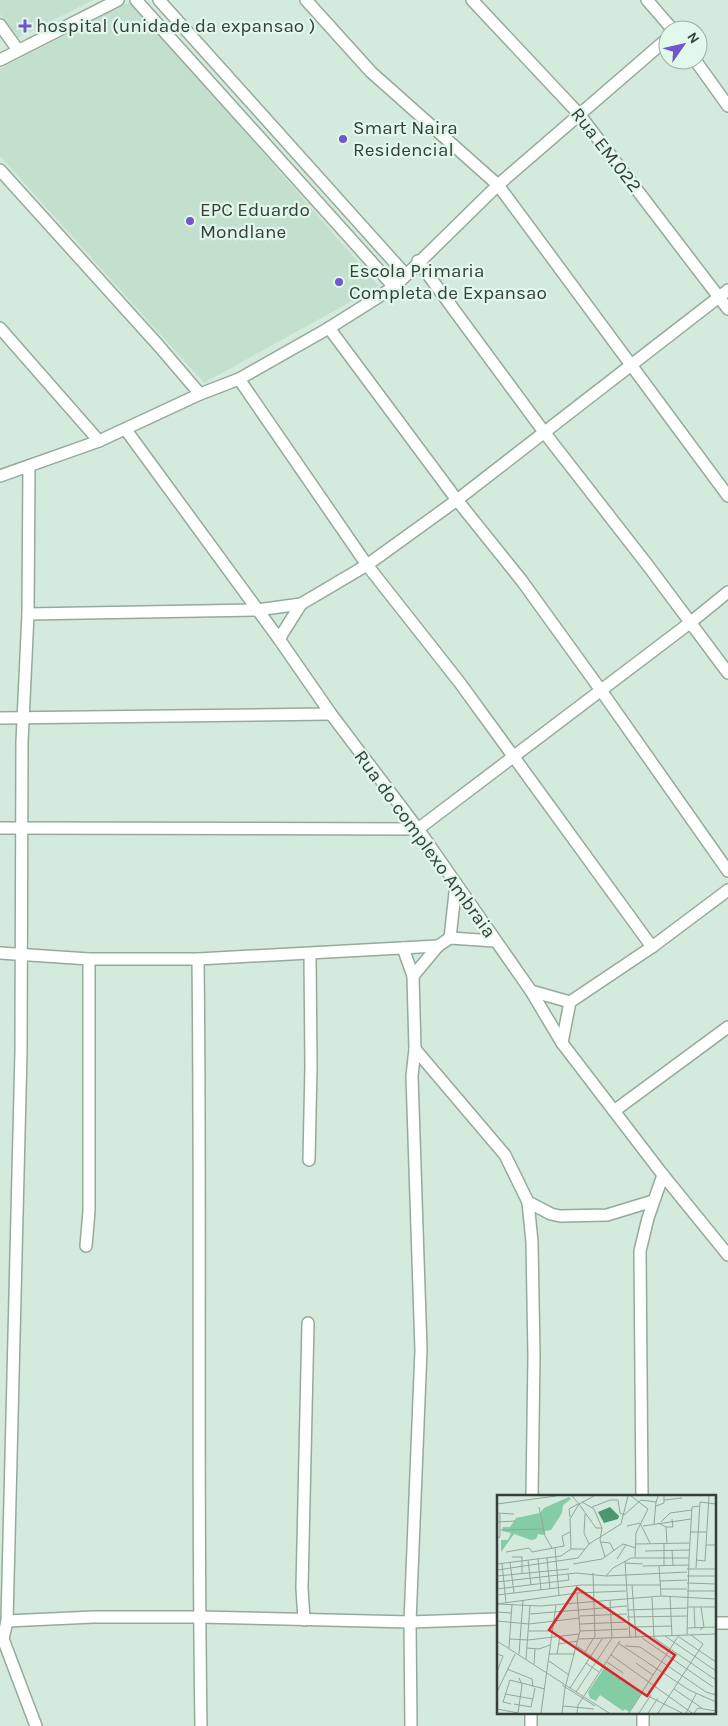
<svg xmlns="http://www.w3.org/2000/svg" width="728" height="1726" viewBox="0 0 728 1726" font-family="Karla,sans-serif">
<style>
.built{fill:#c3e0ce}
.lines{fill:none;stroke-linecap:round;stroke-linejoin:round}
.street-casing{stroke:#95aa9d;stroke-width:14}
.street{stroke:#fff;stroke-width:11}
.poi-dot{fill:#7256d0;stroke:#e1f8ea;stroke-width:2}
.labels{text-anchor:middle;dominant-baseline:central;stroke-width:4.5;stroke-linejoin:round;paint-order:stroke}
.poi-label{font-size:19px;fill:#363e39;stroke:#e1f8ea;text-anchor:start}
.street-label{font-size:19px;fill:#363e39;stroke:#e1f8ea}
.inset-road{fill:none;stroke:#95a59b;stroke-width:1}
.view{fill:#d62828;fill-opacity:0.15;stroke:#d62828;stroke-width:2.5}
.inset-edge{fill:none;stroke:#363e39;stroke-width:2.5}
</style>
<rect width="100%" height="100%" fill="#d4eadd"/>
<g class="built">
<polygon points="0,0 93,0 18,38 0,14"/>
<polygon points="131,1 379,286 204,383 0,156 0,69"/>
</g>
<g class="lines">
<g class="street-casing">
<g id="street">
<polyline points="136,0 394,287"/>
<polyline points="159,0 405,274"/>
<polyline points="306,0 371,72 498,185 728,496"/>
<polyline points="472,0 579,114 728,309"/>
<polyline points="647,0 673,30"/>
<polyline points="0,25 18,50"/>
<polyline points="0,60 118,0"/>
<polyline points="695,60 728,106"/>
<polyline points="0,170 159,346 200,394"/>
<polyline points="418,261 544,432 649,567 728,673"/>
<polyline points="0,328 99,441"/>
<polyline points="329,328 457,500 522,581 600,689 728,871"/>
<polyline points="239,379 367,565 460,683 652,947"/>
<polyline points="126,430 279,639 331,714 418,829 531,991 562,1043 663,1175 728,1255"/>
<polyline points="29,466 28,614 22,742 21,1052 7,1621 3,1639 36,1726"/>
<polyline points="0,476 99,441 200,394 239,379 329,328 394,287 498,185 668,38"/>
<polyline points="28,614 257,610 301,604 367,565 457,500 728,290"/>
<polyline points="279,639 301,604"/>
<polyline points="0,718 331,714"/>
<polyline points="0,828 418,829 691,622 728,592"/>
<polyline points="450,938 456,884"/>
<polyline points="403,948 413,976 415,1049 412,1076 421,1350 410,1622 411,1726"/>
<polyline points="0,953 89,959 198,959 438,946"/>
<path d="M 198,959 C 201,1215 197,1470 201,1726"/>
<polyline points="413,976 438,946 450,938 495,941"/>
<polyline points="531,991 570,1002"/>
<polyline points="562,1043 570,1002 652,947 728,890"/>
<polyline points="415,1049 505,1155 528,1202 532,1242 534,1356 532,1496"/>
<polyline points="614,1111 728,1027"/>
<polyline points="309,1160 311,1066 310,954"/>
<polyline points="528,1202 551,1214 560,1216 607,1215 653,1201"/>
<polyline points="86,1246 89,1211 89,959"/>
<polyline points="642,1496 640,1251 648,1218 663,1175"/>
<polyline points="304,1620 302,1588 308,1323"/>
<polyline points="7,1621 93,1617 199,1617 410,1622 498,1619"/>
<polyline points="714,1623 728,1623"/>
<polyline points="531,1712 531,1726"/>
<polyline points="643,1712 643,1726"/>
</g>
</g>
<use href="#street" class="street"/>
</g>
<g class="poi-dot">
<path d="M22.5 18.5h5v5h5v5h-5v5h-5v-5h-5v-5h5z"/>
<circle cx="343" cy="139" r="5"/>
<circle cx="190" cy="221" r="5"/>
<circle cx="339" cy="282" r="5"/>
</g>
<g class="labels">
<g class="poi-label">
<text x="36" y="26">hospital (unidade da expansao )</text>
<text x="353" y="128">Smart Naira<tspan x="353" dy="22">Residencial</tspan></text>
<text x="200" y="210">EPC Eduardo<tspan x="200" dy="22">Mondlane</tspan></text>
<text x="349" y="271">Escola Primaria<tspan x="349" dy="22">Completa de Expansao</tspan></text>
</g>
<g class="street-label">
<text transform="translate(606 150) rotate(52)">Rua EM.022</text>
<text transform="translate(425 844) rotate(54)">Rua do complexo Ambraia</text>
</g>
</g>
<g transform="translate(497 1495)">
<rect width="219" height="219" fill="#d4eadd"/>
<path d="M 72,2 L 74,4 L 66,10 L 65,18 L 54,35 L 48,36 L 47,40 L 41,39 L 39,44 L 34,45 L 17,39 L 4,57 L 4,45 L 11,45 L 14,38 L 5,36 L 6,32 L 13,32 L 19,23 L 43,18 L 47,13 Z" fill="#84cca3"/>
<path d="M 107,173 L 145,198 L 132,217 L 128,214 L 126,216 L 103,200 L 99,206 L 93,203 L 91,197 Z" fill="#84cca3"/>
<path d="M 113,12 L 122,21 L 121,24 L 107,28 L 101,17 Z" fill="#49986f"/>
<path class="inset-road" d="M 75,1 L 82,9 L 97,1M 134,1 L 151,14 L 139,38 L 138,62M 212,1 L 209,50 L 219,50M 167,5 L 185,3M 85,7 L 97,14 L 105,33M 0,9 L 59,1M 82,9 L 99,33 L 105,33 L 103,45 L 108,62M 159,11 L 167,8 L 167,1M 42,12 L 48,41 L 55,53M 95,12 L 113,5 L 121,5 L 123,18 L 127,20 L 144,5 L 159,7 L 161,1M 0,18 L 17,19M 88,19 L 87,38 L 92,49M 73,22 L 72,14 L 81,9M 0,27 L 18,26M 164,27 L 173,18 L 195,15M 161,28 L 169,32 L 170,48M 157,29 L 159,7M 130,31 L 143,28 L 153,48M 146,31 L 194,24M 169,32 L 176,32 L 175,24M 3,35 L 46,34M 193,37 L 209,37M 0,43 L 3,42 L 3,19M 104,47 L 113,48 L 117,56M 139,49 L 192,48M 58,52 L 62,100M 74,54 L 73,24 L 82,9M 175,55 L 176,70M 148,56 L 192,55M 9,57 L 32,53 L 35,57 L 67,51 L 65,41 L 73,37M 15,62 L 25,62 L 25,78M 50,63 L 53,94M 41,64 L 44,95M 120,64 L 129,50M 31,65 L 34,90M 199,65 L 208,66 L 209,50M 128,66 L 133,143M 13,67 L 17,98M 5,68 L 9,108M 128,68 L 146,69M 0,69 L 64,61 L 74,54 L 88,54M 76,69 L 105,64 L 126,49 L 139,53M 146,71 L 192,70M 162,71 L 164,101M 167,71 L 167,48M 199,73 L 203,7 L 219,9M 190,74 L 219,74M 0,75 L 81,63 L 92,49 L 124,29 L 131,1M 0,81 L 72,74M 109,81 L 190,77M 190,81 L 219,81M 163,86 L 190,85M 0,87 L 79,78 L 109,81 L 116,73 L 134,63 L 192,63 L 195,12 L 203,11M 190,88 L 219,89M 135,90 L 139,143M 0,94 L 72,85 L 71,79M 163,94 L 190,94M 190,96 L 219,96M 0,100 L 84,90 L 163,90M 173,101 L 175,141M 155,102 L 157,143 L 219,185M 0,109 L 43,111 L 164,101 L 219,104M 0,109 L 80,98 L 129,96M 190,112 L 219,112M 197,112 L 198,133M 130,115 L 190,113M 0,117 L 15,118M 33,119 L 130,111M 83,121 L 130,119M 130,122 L 190,121M 0,126 L 32,129 L 83,123M 83,129 L 131,127M 138,132 L 174,131M 190,133 L 219,132M 203,135 L 207,132 L 204,112M 32,136 L 55,136M 83,136 L 131,134M 190,140 L 192,63M 168,141 L 219,176M 182,142 L 219,167M 145,143 L 216,192M 13,144 L 31,145 L 82,139M 81,144 L 219,139M 0,146 L 112,218M 121,148 L 192,195 L 219,207M 61,149 L 81,146M 80,151 L 145,198 L 185,218M 128,151 L 143,152 L 209,197 L 219,200M 12,153 L 15,109M 30,153 L 42,154 L 53,150M 88,157 L 98,141 L 96,78M 0,159 L 6,161 L 0,177M 22,159 L 26,105M 52,159 L 78,159M 60,159 L 63,141M 114,160 L 195,218M 29,164 L 33,111M 52,166 L 72,180M 110,167 L 126,178M 89,168 L 102,177M 139,168 L 156,180M 37,169 L 38,154M 10,174 L 35,184 L 36,192M 65,190 L 98,211M 73,193 L 105,144M 177,194 L 205,213M 0,197 L 18,159M 79,197 L 115,143 L 113,105M 145,197 L 182,140M 8,199 L 36,204M 14,209 L 6,207 L 13,185 L 48,194M 17,209 L 34,212 L 38,193M 66,211 L 97,214M 0,214 L 21,218M 21,218 L 25,190 L 22,183M 44,218 L 59,110M 65,218 L 68,193 L 83,136 L 80,98M 80,218 L 81,210 L 123,146M 132,218 L 145,198M 142,218 L 154,200M 151,218 L 161,203M 161,218 L 206,149 L 194,140M 189,218 L 199,199M 197,218 L 201,213 L 219,216"/>
<path class="view" d="M 80,93 L 178,160 L 150,201 L 52,135 Z"/>
<rect width="219" height="219" class="inset-edge"/>
</g>
<g transform="translate(683 45) rotate(56)"><circle r="24" fill="#e1f8ea" stroke="#9daea3"/>
<path d="M0-4L9 19L0 12L-9 19Z" fill="#7256d0"/>
<text y="-8" font-size="14" font-weight="bold" text-anchor="middle" fill="#363e39">N</text>
</g>
</svg>
